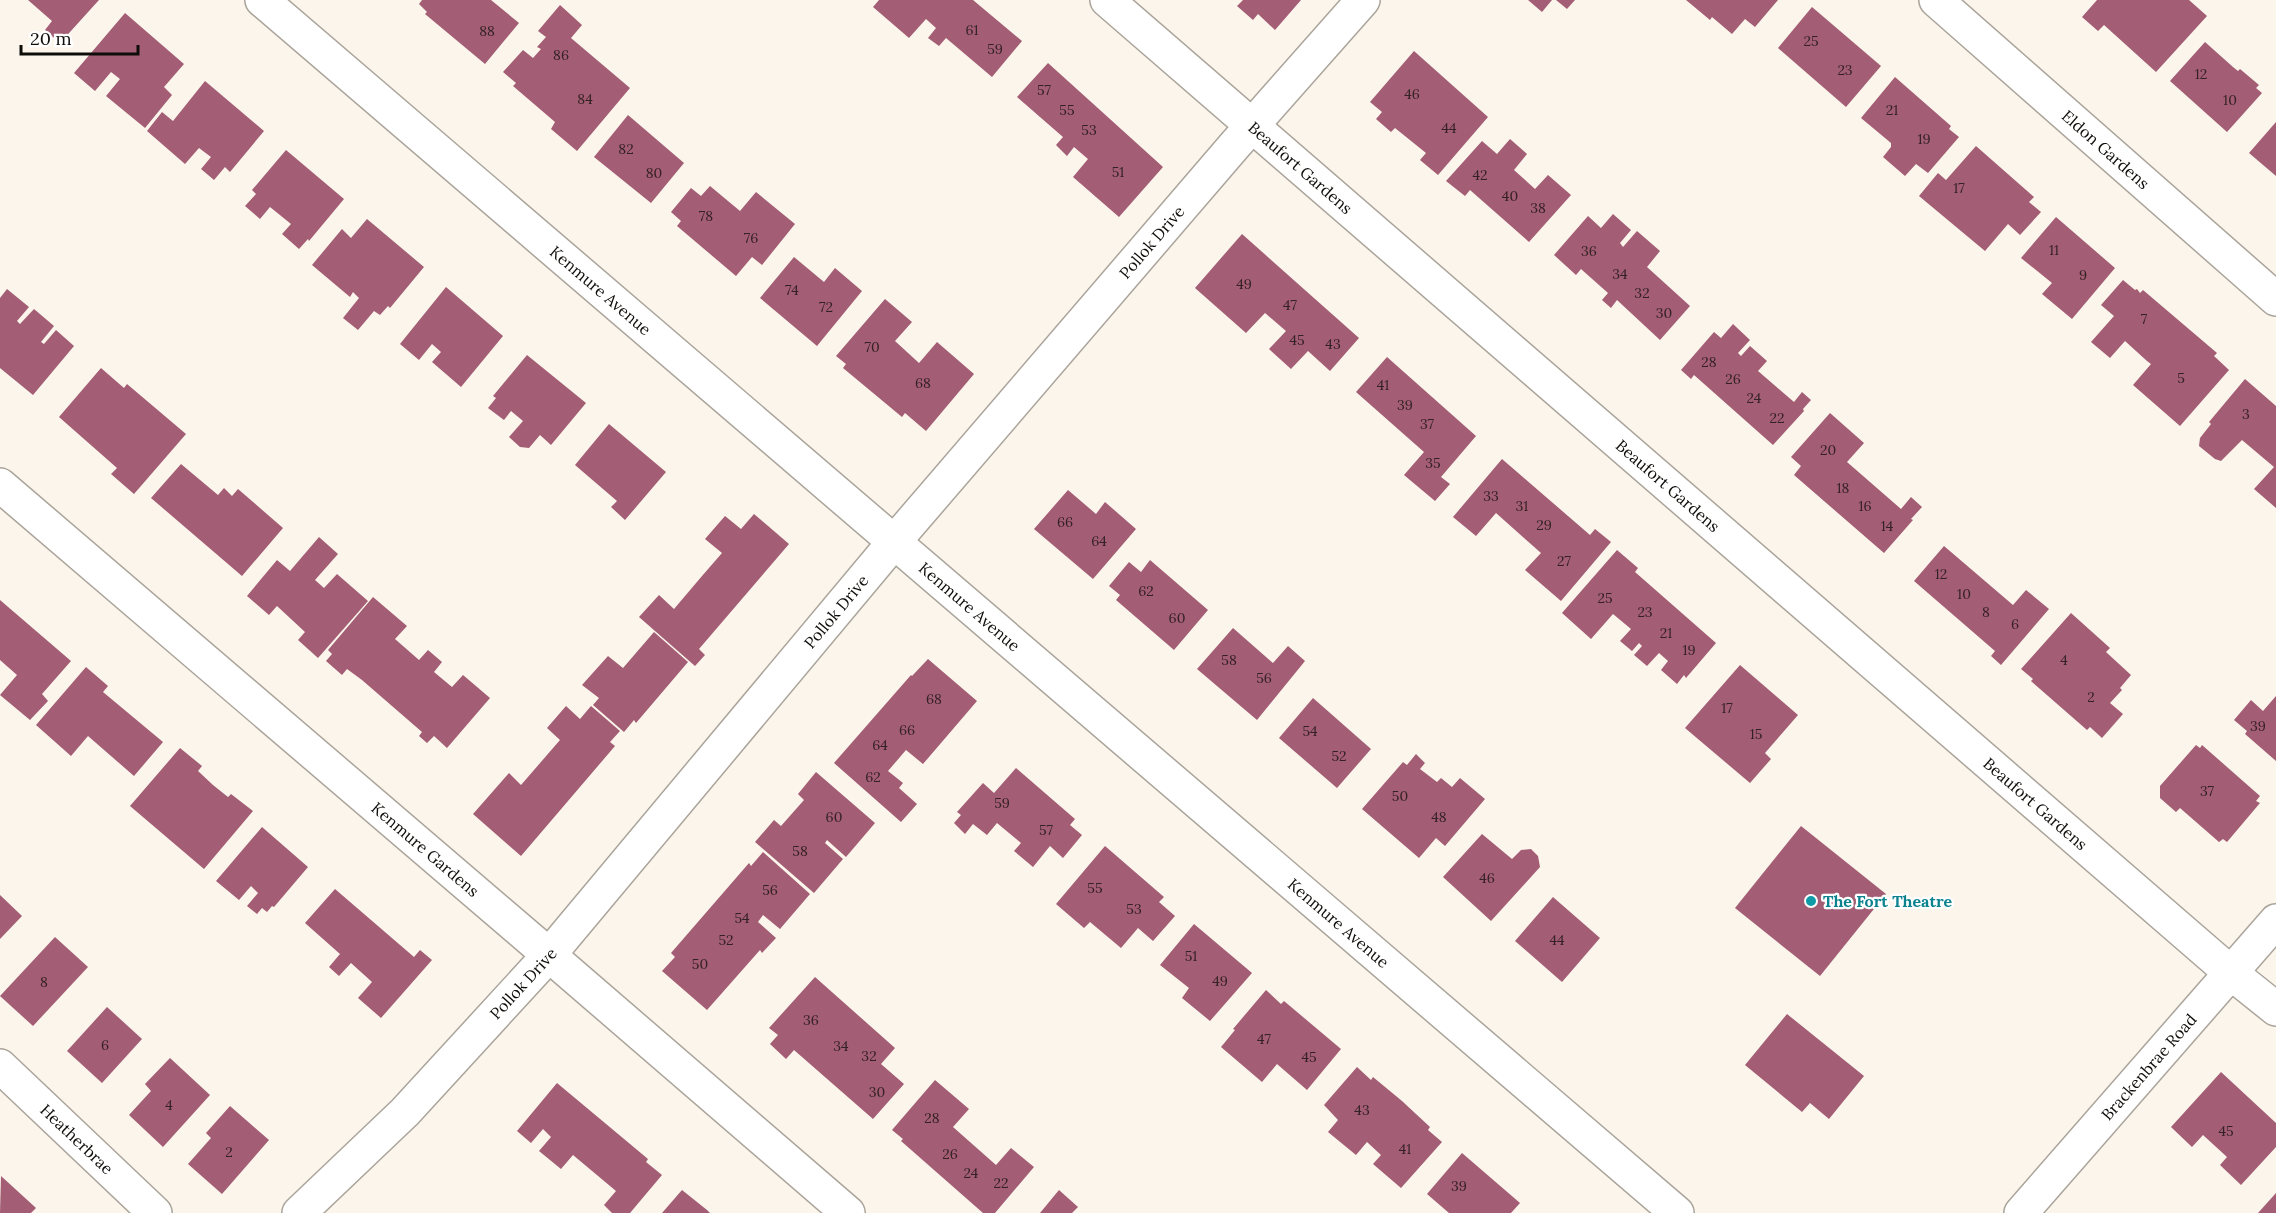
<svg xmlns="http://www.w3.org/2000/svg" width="2276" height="1213" viewBox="0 0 2276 1213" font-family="Lora,serif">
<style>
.building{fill:#a35d75}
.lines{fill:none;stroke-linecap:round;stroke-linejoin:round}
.minor-casing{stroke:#aaa49b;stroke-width:36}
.minor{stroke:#fff;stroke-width:33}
.culture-dot{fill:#0f9aa8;stroke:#fff;stroke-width:2}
.labels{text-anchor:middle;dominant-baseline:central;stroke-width:4.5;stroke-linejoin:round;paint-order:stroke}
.number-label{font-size:14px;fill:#342125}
.street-label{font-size:16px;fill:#0f0d0a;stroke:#fff}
.culture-label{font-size:16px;font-weight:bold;fill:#0d838f;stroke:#fff;text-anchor:start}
</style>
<rect width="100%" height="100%" fill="#fbf5eb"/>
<g class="building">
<polygon points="28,0 99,0 60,43 45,30 52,21"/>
<polygon points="422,0 491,0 519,23 485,64 425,14 427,12 419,4"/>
<polygon points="879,0 973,0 1022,41 992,77 946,38 939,46 928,38 936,28 926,19 909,38 873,7"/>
<polygon points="1243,0 1301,0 1275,30 1258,14 1253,20 1237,6"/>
<polygon points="1528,0 1552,0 1542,12"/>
<polygon points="1556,0 1575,0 1567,9"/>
<polygon points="1686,0 1778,0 1755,27 1745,19 1732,34 1712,17 1710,20"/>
<polygon points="2097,0 2189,0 2207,16 2156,72 2104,25 2098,31 2082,17"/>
<polygon points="560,5 582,25 571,38 630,88 577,151 551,129 555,122 513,86 516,83 503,72 523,50 533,58 541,49 537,47 546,37 538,31"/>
<polygon points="1812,7 1881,66 1846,107 1778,48"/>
<polygon points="125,13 184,64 164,87 172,95 145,128 106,96 120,79 111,72 95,91 74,73"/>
<polygon points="2205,42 2233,67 2238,71 2240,69 2259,85 2256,88 2262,93 2227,132 2170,81"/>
<polygon points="1414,51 1488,117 1438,175 1420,160 1426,153 1395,128 1391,132 1376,119 1382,112 1370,102"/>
<polygon points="1048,63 1163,167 1119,217 1073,177 1088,159 1074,147 1067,156 1056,145 1063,137 1017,97"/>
<polygon points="1895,77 1951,126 1949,129 1959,137 1928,173 1916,164 1905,176 1883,157 1891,147 1891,143 1861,118"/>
<polygon points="205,81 264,131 230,172 225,167 214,180 201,169 211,157 199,148 185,164 147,131 162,112 173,121"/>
<polygon points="628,115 684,163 651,203 594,157"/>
<polygon points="2276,122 2276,176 2249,153"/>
<polygon points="1510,139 1527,154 1514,170 1535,189 1548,175 1571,195 1529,242 1470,190 1465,196 1446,181 1482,141 1497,154"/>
<polygon points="1976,146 2034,197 2029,202 2041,212 2020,235 2008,224 1985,251 1919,196 1938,173 1946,180"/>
<polygon points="286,150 344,199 309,241 308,239 299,249 282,234 291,224 270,207 260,219 245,206 256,194 252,190"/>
<polygon points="710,186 740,211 756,192 795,224 762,265 752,257 736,276 677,226 681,221 671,212 691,188 701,196"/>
<polygon points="1613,214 1631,230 1620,243 1623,247 1637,231 1660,251 1647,267 1690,306 1660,340 1617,300 1611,308 1602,300 1608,293 1581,269 1576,275 1554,255 1588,216 1601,228"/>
<polygon points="2056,217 2115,268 2072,319 2042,294 2052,283 2021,258"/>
<polygon points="367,219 424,267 390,308 388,306 380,315 374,311 358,330 343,318 359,298 353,292 350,297 312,265 342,229 351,238"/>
<polygon points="1242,234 1359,338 1330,371 1308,351 1291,369 1269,349 1286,331 1265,313 1246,333 1195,288"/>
<polygon points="794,257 824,282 835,268 862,291 817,346 760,298"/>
<polygon points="2123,280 2135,290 2137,289 2140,293 2143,290 2217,353 2214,356 2229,370 2180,426 2133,385 2151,364 2147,361 2125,341 2110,358 2091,342 2114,316 2101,305"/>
<polygon points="446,287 503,336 461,387 432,362 441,352 432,344 419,360 400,344"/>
<polygon points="7,289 29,307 17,321 20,324 34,309 54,326 41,342 44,344 56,330 74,346 33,395 0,368 0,298"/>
<polygon points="885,299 912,322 895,341 919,363 937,342 974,374 926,431 905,413 902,417 843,368 846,364 836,356"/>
<polygon points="1733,324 1750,340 1738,353 1741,356 1750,346 1767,361 1758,371 1794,402 1802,392 1811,400 1803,409 1804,411 1773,445 1694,375 1691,379 1681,370 1714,332 1721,338"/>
<polygon points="527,355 586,403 551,445 540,435 529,448 520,447 509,437 523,421 511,411 504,420 488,408 496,398 493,396"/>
<polygon points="1387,357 1476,436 1441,477 1450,484 1435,501 1404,475 1424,452 1356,392"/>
<polygon points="101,368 124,388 127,384 186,434 134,494 111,474 117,468 59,417"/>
<polygon points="2245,379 2276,406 2276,508 2254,489 2274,467 2242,440 2221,461 2215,459 2199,446 2200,438 2211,424 2209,422"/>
<polygon points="1830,413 1864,443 1847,462 1901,509 1911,497 1922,507 1911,519 1913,520 1884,553 1794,475 1801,466 1791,457"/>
<polygon points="609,424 666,472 625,520 611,507 617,501 575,465"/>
<polygon points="1502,459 1590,535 1595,529 1611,542 1561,601 1525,570 1541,553 1496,513 1476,536 1453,517"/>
<polygon points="181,464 218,495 224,488 232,496 238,489 283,528 242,576 151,498"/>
<polygon points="1068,490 1096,514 1105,502 1136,529 1093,579 1034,529"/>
<polygon points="754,514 789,544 699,649 705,655 695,666 639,617 659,595 674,609 702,576 722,553 705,539 725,516 741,529"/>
<polygon points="319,537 338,554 315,580 324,588 337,574 368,601 318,658 298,640 305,632 277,606 269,615 247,596 277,560 290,571"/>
<polygon points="1944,546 2013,605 2026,590 2049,609 2001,665 1991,656 1995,651 1914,581"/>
<polygon points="1617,550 1638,568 1635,572 1716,643 1686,678 1684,675 1677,684 1661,670 1668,661 1659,653 1647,666 1634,655 1642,646 1639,643 1632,651 1620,641 1631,629 1613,614 1591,639 1562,613"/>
<polygon points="1150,560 1208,610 1174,650 1116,600 1120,595 1109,586 1129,562 1141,572"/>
<polygon points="373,597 407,626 395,639 419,660 428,650 442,662 434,672 452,687 463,675 490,698 447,748 434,736 427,743 419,736 422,732 362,680 347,669 342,675 326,661 332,654 328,650"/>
<polygon points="0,600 71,661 42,694 48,701 30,720 0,695 17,675 0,660"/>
<polygon points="2071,613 2110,648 2106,652 2131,675 2120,688 2122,690 2110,703 2123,714 2102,738 2090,727 2087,730 2031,681 2033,679 2021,669"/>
<polygon points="1233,628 1273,663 1288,646 1305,661 1257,720 1197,669"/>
<polygon points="654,632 688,662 636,723 634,720 624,732 593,705 599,698 582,685 608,656 623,668"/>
<polygon points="928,659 977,701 923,764 906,750 888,771 903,783 899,788 917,804 901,822 834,763 911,675 912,676"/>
<polygon points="1740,665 1798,715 1765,753 1771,759 1750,783 1685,728"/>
<polygon points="86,667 108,686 103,692 163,742 134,776 88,736 71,756 36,725"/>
<polygon points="2276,696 2276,761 2245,734 2247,731 2234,720 2251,700 2263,711"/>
<polygon points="1313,698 1371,749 1337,788 1279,738"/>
<polygon points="566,706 580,719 591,706 620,731 610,742 615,746 521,856 473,814 509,773 521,785 560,740 547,728"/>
<polygon points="2196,745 2200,748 2202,745 2260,796 2256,801 2260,803 2227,842 2223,839 2219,842 2180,808 2176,812 2160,798 2160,786"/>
<polygon points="180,748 202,766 198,771 213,785 228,797 231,794 253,811 204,869 130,806"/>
<polygon points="1416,754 1425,763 1420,769 1437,782 1441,778 1452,787 1460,778 1485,799 1445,846 1436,838 1419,858 1362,809 1403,762 1407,765"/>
<polygon points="1016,768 1075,819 1070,825 1082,835 1063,858 1050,846 1033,867 1014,851 1021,843 997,823 987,835 973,824 965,834 954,823 961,815 957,812 983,783 994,793"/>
<polygon points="816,772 875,823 846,857 827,840 825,843 843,859 814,893 755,842 774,820 781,826 804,800 798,794"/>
<polygon points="1801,826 1886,894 1820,976 1735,908"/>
<polygon points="262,827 308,867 274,907 272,906 267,912 262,908 257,914 247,906 258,893 251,886 239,900 216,881"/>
<polygon points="1482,834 1512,859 1521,850 1531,849 1538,856 1540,867 1491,921 1443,877"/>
<polygon points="1105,846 1164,897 1159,902 1175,916 1153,941 1138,928 1121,948 1090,922 1084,928 1056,904"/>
<polygon points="763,852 810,894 780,929 763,915 758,922 776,938 762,953 760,950 707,1010 662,971 675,957 671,953 749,863 751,866"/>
<polygon points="335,889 414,957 420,950 432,960 381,1018 358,998 372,982 351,963 339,976 329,967 340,954 305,923"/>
<polygon points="0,895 22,916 0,939"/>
<polygon points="1553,897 1600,938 1562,982 1515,941"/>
<polygon points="1194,924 1252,973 1210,1021 1182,998 1189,988 1160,965"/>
<polygon points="55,937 88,967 33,1026 0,996"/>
<polygon points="815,977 895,1048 881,1064 904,1084 873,1119 794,1050 786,1059 770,1044 778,1035 769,1028"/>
<polygon points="1266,990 1281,1004 1284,1001 1341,1049 1307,1090 1277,1064 1262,1082 1221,1047 1235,1030 1233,1029"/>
<polygon points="107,1007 142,1039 102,1083 67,1051"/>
<polygon points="1787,1014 1864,1076 1829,1119 1810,1103 1802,1112 1745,1065"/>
<polygon points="170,1058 210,1095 163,1147 129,1115 151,1091 145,1084"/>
<polygon points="1357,1067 1371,1080 1373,1077 1402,1101 1430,1127 1428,1130 1442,1142 1401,1188 1373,1164 1381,1155 1367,1142 1356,1155 1328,1132 1338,1120 1324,1105"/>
<polygon points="2221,1072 2276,1123 2276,1147 2241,1185 2220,1165 2227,1157 2203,1135 2192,1147 2171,1127"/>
<polygon points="935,1080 969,1109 953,1127 996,1165 1011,1148 1034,1167 995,1213 983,1213 901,1141 903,1139 892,1130"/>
<polygon points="557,1083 648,1159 646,1162 662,1175 630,1213 612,1213 604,1205 616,1191 573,1155 561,1169 539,1151 551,1137 543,1129 531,1143 517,1131"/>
<polygon points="230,1106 269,1140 222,1194 188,1164 211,1138 206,1133"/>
<polygon points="1462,1153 1520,1203 1511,1213 1449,1213 1427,1194"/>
<polygon points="1,1176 36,1208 31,1213 0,1213"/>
<polygon points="682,1190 707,1210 710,1213 662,1213"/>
<polygon points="1059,1190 1078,1207 1072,1213 1040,1213"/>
<polygon points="2276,1193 2276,1213 2258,1213"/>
</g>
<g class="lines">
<g class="minor-casing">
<g id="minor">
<path id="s1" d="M 262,0 L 1677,1213"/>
<path id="s2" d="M 1107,0 L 2231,973 L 2276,1009"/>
<path id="s3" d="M 1936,0 L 2276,299"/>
<path id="s4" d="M 0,485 L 549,955 L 848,1213"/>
<path id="s5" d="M 0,1066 L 155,1213"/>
<path id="s6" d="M 299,1213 L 405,1112 L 549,955 L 894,542 L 1234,146 L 1363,0"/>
<path id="s7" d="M 2021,1213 L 2276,921"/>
</g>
</g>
<use href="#minor" class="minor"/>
</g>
<circle class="culture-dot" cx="1811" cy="901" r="6"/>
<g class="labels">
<g class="number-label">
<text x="972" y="30">61</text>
<text x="487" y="31">88</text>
<text x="1811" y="41">25</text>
<text x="995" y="49">59</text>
<text x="561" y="55">86</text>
<text x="1845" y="70">23</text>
<text x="2201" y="74">12</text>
<text x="1044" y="90">57</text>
<text x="1412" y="94">46</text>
<text x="585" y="99">84</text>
<text x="2230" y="100">10</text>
<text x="1067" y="110">55</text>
<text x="1892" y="110">21</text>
<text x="1449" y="128">44</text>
<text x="1089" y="130">53</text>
<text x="1924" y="139">19</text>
<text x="626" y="149">82</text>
<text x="1118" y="172">51</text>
<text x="654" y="173">80</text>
<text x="1480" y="175">42</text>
<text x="1959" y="188">17</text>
<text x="1510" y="196">40</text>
<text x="1538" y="208">38</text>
<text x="706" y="216">78</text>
<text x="751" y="238">76</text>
<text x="2054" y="250">11</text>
<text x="1589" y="251">36</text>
<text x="1620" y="274">34</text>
<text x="2083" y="275">9</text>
<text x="1244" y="284">49</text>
<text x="792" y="290">74</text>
<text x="1642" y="293">32</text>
<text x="1290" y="305">47</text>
<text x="826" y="307">72</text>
<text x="1664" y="313">30</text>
<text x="2144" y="319">7</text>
<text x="1297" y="340">45</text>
<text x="1333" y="344">43</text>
<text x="872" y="347">70</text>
<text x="1709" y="362">28</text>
<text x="2181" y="378">5</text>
<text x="1733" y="379">26</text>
<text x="923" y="383">68</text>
<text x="1383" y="385">41</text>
<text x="1754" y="398">24</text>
<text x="1405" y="405">39</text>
<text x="2246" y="414">3</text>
<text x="1777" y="418">22</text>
<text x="1427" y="424">37</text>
<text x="1828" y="450">20</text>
<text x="1433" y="463">35</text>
<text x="1843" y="488">18</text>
<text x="1491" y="496">33</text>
<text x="1522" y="506">31</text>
<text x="1865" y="506">16</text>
<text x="1065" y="522">66</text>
<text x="1544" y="525">29</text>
<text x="1887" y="526">14</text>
<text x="1099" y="541">64</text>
<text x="1564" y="561">27</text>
<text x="1941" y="574">12</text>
<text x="1146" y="591">62</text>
<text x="1964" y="594">10</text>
<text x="1605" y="598">25</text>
<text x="1645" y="612">23</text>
<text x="1986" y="612">8</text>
<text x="1177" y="618">60</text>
<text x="2015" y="624">6</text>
<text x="1666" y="633">21</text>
<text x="1689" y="650">19</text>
<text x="1229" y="660">58</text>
<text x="2064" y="660">4</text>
<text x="1264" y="678">56</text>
<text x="2091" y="697">2</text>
<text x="934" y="699">68</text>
<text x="1727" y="708">17</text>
<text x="2258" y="726">39</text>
<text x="907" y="730">66</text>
<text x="1310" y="731">54</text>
<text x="1756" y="734">15</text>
<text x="880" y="745">64</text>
<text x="1339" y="756">52</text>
<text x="873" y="777">62</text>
<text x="2207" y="791">37</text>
<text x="1400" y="796">50</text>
<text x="1002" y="803">59</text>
<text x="834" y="817">60</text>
<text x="1439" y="817">48</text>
<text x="1046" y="830">57</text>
<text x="800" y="851">58</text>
<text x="1487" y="878">46</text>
<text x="1095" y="888">55</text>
<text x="770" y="890">56</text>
<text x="1134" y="909">53</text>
<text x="742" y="918">54</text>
<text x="726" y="940">52</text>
<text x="1557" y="940">44</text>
<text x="1191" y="956">51</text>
<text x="700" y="964">50</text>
<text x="1220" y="981">49</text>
<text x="44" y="982">8</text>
<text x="811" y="1020">36</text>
<text x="1264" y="1039">47</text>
<text x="105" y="1045">6</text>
<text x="841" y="1046">34</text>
<text x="869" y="1056">32</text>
<text x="1309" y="1057">45</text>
<text x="877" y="1092">30</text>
<text x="169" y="1105">4</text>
<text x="1362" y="1110">43</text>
<text x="932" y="1118">28</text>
<text x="2226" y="1131">45</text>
<text x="1405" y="1149">41</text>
<text x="229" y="1152">2</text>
<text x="950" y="1154">26</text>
<text x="971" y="1173">24</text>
<text x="1001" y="1183">22</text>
<text x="1459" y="1186">39</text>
</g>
<g class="street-label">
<text stroke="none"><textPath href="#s3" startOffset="226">Eldon Gardens</textPath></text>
<text stroke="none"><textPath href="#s2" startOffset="256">Beaufort Gardens</textPath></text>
<text stroke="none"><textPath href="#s6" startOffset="1293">Pollok Drive</textPath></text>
<text stroke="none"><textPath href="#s1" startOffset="446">Kenmure Avenue</textPath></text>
<text stroke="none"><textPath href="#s2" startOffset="742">Beaufort Gardens</textPath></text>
<text stroke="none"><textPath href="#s1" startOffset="932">Kenmure Avenue</textPath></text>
<text stroke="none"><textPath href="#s6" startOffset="807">Pollok Drive</textPath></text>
<text stroke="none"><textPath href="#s2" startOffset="1228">Beaufort Gardens</textPath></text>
<text stroke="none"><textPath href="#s4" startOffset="560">Kenmure Gardens</textPath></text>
<text stroke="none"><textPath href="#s1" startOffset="1418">Kenmure Avenue</textPath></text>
<text stroke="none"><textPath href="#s6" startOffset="321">Pollok Drive</textPath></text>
<text stroke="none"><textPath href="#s7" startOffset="194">Brackenbrae Road</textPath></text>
<text stroke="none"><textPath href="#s5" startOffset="106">Heatherbrae</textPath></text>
</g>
<g class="culture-label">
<text x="1823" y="901">The Fort Theatre</text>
</g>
</g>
<path d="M21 45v9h117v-9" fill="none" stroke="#0f0d0a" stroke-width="3"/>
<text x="30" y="45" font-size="18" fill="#0f0d0a" stroke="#ffffff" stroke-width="4.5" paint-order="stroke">20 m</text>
</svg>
